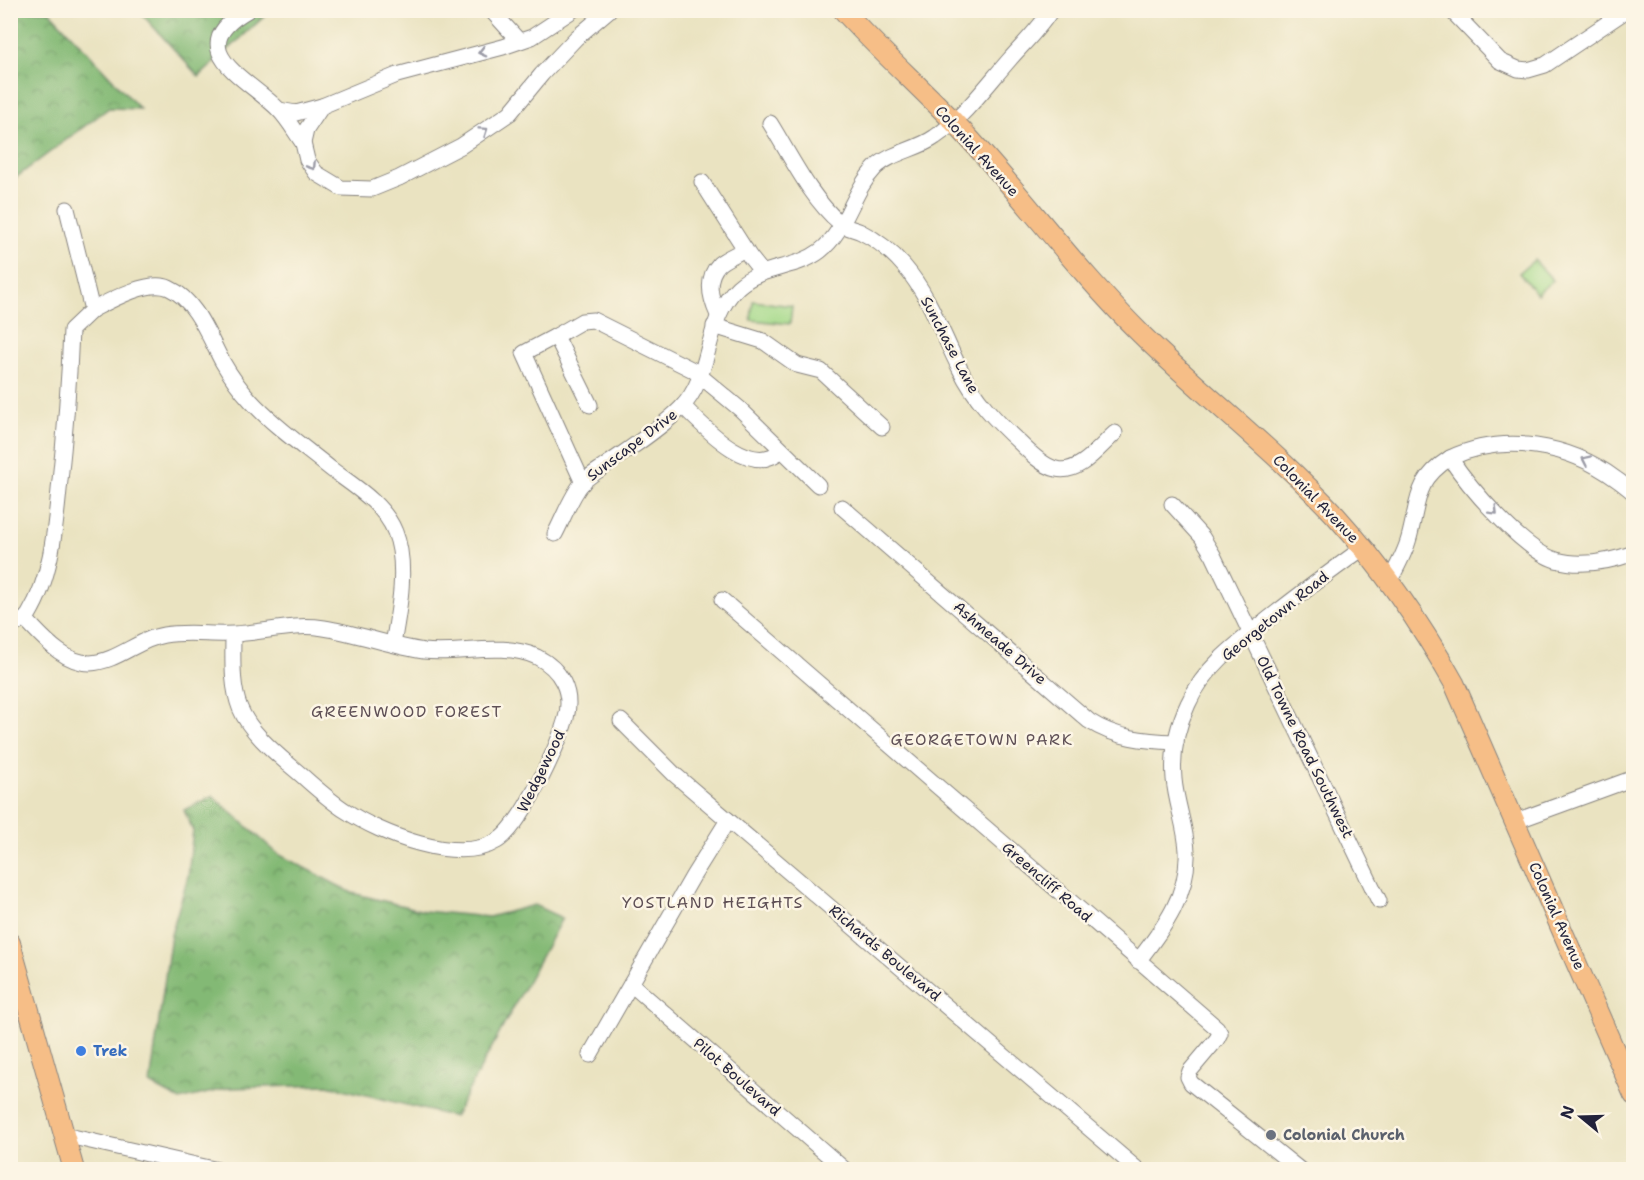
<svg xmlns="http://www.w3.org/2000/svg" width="1644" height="1180" viewBox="0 0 1644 1180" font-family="'Shantell Sans',sans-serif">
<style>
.forest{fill:url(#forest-crowns);stroke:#526e58;stroke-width:1.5}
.park{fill:url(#park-tufts);stroke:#637e62;stroke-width:1.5}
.pitch{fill:#a4d989;stroke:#637e62;stroke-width:1.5}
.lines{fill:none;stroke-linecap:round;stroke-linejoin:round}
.minor-casing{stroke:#86827e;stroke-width:17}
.major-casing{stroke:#86827e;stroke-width:22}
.minor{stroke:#fff;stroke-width:15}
.major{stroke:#f6be87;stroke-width:20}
.oneway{stroke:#9c9ca7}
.shop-dot{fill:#3f7fe0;stroke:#fcf5e5;stroke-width:2}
.worship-dot{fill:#6b7280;stroke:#fcf5e5;stroke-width:2}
.labels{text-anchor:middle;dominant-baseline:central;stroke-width:5;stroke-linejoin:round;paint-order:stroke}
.street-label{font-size:15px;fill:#22223b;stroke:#fcf5e5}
.shop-label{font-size:15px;font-weight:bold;fill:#366cbe;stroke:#fcf5e5;text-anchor:start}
.worship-label{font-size:15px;font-weight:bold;fill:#5b616d;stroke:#fcf5e5;text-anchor:start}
.neighbourhood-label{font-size:16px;letter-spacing:1.5px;fill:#5f5056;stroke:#fcf5e5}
</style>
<defs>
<pattern id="forest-crowns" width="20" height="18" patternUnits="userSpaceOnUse" patternTransform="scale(1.5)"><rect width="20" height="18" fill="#83b975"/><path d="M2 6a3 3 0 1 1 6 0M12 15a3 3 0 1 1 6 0" fill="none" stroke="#6b9661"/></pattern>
<pattern id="park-tufts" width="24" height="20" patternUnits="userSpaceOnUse" patternTransform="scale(1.5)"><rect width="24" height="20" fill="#a4d989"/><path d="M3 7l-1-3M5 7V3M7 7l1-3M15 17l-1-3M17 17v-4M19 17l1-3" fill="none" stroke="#8dba77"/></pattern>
</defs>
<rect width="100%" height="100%" fill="#fcf5e5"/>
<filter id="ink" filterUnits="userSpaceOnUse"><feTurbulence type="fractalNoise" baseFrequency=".0167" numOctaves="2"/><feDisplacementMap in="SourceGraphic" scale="12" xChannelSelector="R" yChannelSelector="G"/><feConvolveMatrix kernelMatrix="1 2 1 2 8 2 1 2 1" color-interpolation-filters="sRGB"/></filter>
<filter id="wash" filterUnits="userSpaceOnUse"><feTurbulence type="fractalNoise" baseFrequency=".008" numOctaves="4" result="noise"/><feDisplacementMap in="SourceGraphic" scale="24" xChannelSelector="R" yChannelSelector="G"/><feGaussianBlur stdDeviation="1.35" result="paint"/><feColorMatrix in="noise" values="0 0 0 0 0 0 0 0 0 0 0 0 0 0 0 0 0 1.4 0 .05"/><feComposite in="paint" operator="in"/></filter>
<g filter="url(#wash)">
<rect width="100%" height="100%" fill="#eae3c1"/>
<g class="forest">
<polygon points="11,10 49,11 140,109 109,108 14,179 11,217"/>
<polygon points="139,11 270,11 199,77"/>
<polygon points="213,796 278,854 352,893 424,911 489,917 534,905 562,918 454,1117 327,1085 228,1088 180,1100 150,1084 171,935 188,876 193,830 184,810"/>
</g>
<polygon class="park" points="1534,260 1553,280 1537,294 1519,273"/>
<polygon class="pitch" points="753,301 792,306 790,324 751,320"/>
</g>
<g filter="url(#ink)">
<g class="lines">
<g class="minor-casing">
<g id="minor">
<path d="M 248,10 C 179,49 247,78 278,109 C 288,119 295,132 303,143"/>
<polyline points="491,10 519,41"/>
<polyline points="573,10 532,37 503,47 397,75 322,106 306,130 303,143 307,160 316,173 341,188 372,189 399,178 461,146 510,113 542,74 576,38 609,10"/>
<polyline points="1451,10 1500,61 1518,69 1528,70 1545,65 1627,10"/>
<polyline points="279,110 296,113 322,106"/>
<path d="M 770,123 C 790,155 811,199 840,223 C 846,228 854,229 861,232 C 877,240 892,252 904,266 C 930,296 942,334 960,369 C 974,398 996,421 1020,443 C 1029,452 1043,466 1056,469 C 1079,475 1100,446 1115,433"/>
<polyline points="702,182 750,257 762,272"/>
<path d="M 92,310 C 111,300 149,279 169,288 C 196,300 209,337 222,361 C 230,375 240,389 251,401 C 275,427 304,447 331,469 C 354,486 384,504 395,532 C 408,564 399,611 393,644"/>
<path d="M 718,315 C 710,298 705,279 719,264 C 726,258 737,254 745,249"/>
<polyline points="714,326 763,341 797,365 821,371 882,427"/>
<polyline points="556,336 524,353 583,483"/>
<polyline points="590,405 556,336 582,321 593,320 693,370 740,409 818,485"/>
<path d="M 683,406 C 704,427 752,479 781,450"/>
<path d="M 1634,493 C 1628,488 1622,483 1616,479 C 1569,444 1504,433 1450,458 C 1469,487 1523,550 1556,560 C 1581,567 1609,562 1634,553"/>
<polyline points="1172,504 1202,537 1213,555 1379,901"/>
<path d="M 842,507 L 1089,721 C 1115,738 1145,741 1176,742"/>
<path d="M 555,534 C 564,517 571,496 583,482 C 590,475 601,469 609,463 C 632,447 661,428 681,408 C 714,374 703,320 738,287 C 762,265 795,270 820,251 C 847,230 852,192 875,168 C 891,152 917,150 935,137 C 963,118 988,84 1010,59 C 1024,43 1040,28 1051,10"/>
<path d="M 1390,580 C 1397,567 1405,553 1409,538 C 1419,502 1414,481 1450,458"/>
<polyline points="722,600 1217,1028 1220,1033 1217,1039 1190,1071 1188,1077 1191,1083 1300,1170"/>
<path d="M 25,619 C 42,636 63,663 90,663 C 117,662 138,639 164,635 C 187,631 210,635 233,634 C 263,633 293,623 324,628 C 357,633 390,646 424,651 C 461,655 502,641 537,657 C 561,669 573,692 566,718 C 558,747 521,827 497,841 C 457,865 381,834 346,811 C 327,799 310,782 293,768 C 273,751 250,732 240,708 C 231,685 233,658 233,634"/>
<path d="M 10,625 C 18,623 25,621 29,614 C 51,578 55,530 59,490 C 65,436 69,383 71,330 L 92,310 L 67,209"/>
<polyline points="621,721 674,774 1138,1170"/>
<polyline points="1516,821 1634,778"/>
<path d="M 1138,961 C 1164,928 1189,894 1187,851 C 1186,827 1176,803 1174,779 C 1172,754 1177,727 1188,704 C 1205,665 1243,639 1276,613 C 1304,591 1334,569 1363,548"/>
<polyline points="631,984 845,1170"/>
<polyline points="590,1055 693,876 728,820"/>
<polyline points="64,1135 218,1170"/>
</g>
</g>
<g class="major-casing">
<g id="major">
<path d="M 843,10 C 878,49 917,84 953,121 C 1018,189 1073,267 1141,334 C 1204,396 1275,450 1335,515 C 1382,567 1420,622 1454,683 L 1634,1095"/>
<polyline points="10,943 74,1170"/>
</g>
</g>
<use href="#minor" class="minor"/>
<use href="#major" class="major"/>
</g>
<defs><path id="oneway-chevron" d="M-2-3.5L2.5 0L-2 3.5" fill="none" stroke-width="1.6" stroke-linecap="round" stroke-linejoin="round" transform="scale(1.5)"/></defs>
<g class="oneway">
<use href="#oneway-chevron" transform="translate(482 52) rotate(166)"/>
<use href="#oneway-chevron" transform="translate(484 131) rotate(-34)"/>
<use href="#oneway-chevron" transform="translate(312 166) rotate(57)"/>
<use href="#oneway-chevron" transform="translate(1586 460) rotate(-155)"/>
<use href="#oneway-chevron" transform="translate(1494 511) rotate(45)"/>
</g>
</g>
<circle class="shop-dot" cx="81" cy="1051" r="6"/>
<circle class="worship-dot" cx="1271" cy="1135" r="6"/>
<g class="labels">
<g class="street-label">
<text transform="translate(977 151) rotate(48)">Colonial Avenue</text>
<text transform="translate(950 345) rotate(62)">Sunchase Lane</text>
<text transform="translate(632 445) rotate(-37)">Sunscape Drive</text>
<text transform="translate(1316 499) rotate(46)">Colonial Avenue</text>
<text transform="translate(1275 616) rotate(-39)">Georgetown Road</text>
<text transform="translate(1000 643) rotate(41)">Ashmeade Drive</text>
<text transform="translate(1305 747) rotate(64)">Old Towne Road Southwest</text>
<text transform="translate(541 771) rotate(-64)">Wedgewood</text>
<text transform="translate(1047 882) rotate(41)">Greencliff Road</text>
<text transform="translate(1557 916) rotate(66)">Colonial Avenue</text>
<text transform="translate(885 953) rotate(40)">Richards Boulevard</text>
<text transform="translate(737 1077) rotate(41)">Pilot Boulevard</text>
</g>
<g class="shop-label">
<text x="93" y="1051">Trek</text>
</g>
<g class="worship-label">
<text x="1283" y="1135">Colonial Church</text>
</g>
<g class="neighbourhood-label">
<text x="407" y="711">GREENWOOD FOREST</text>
<text x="982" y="739">GEORGETOWN PARK</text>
<text x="713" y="902">YOSTLAND HEIGHTS</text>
</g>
</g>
<rect width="1644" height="1180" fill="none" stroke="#fcf5e5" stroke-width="36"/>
<g transform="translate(1581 1117) rotate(289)" stroke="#fcf5e5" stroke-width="4.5" paint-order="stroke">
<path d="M0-4.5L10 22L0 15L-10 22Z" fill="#22223b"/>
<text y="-9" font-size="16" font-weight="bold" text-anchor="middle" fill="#22223b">N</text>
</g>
</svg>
